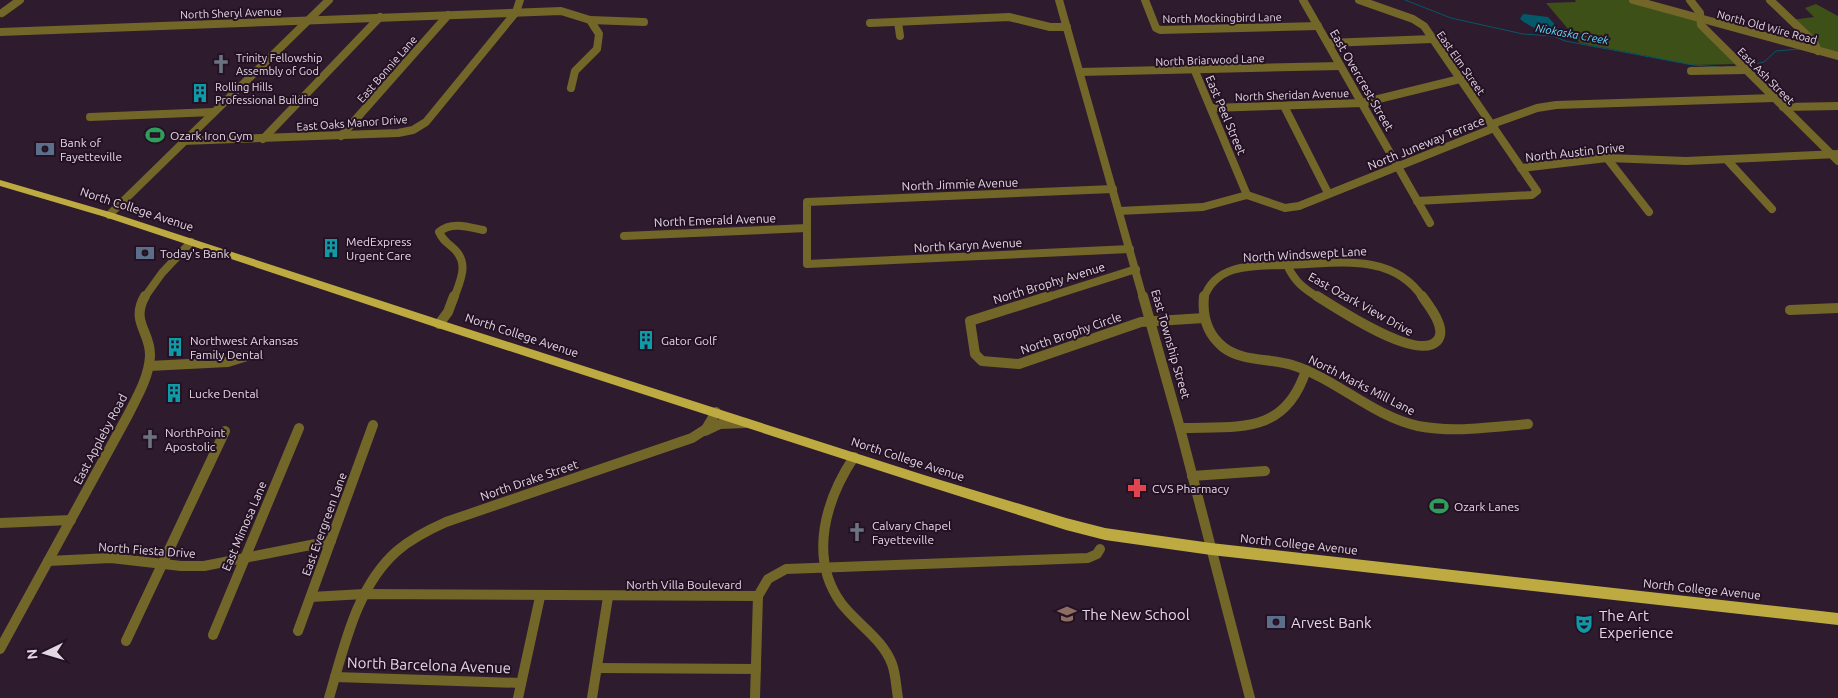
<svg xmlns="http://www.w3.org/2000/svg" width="1838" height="698" viewBox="0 0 1838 698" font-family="Ubuntu,sans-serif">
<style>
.green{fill:#3c5018}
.water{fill:#035869}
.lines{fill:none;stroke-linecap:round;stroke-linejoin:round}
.stream{stroke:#035869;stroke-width:1}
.minor-far1{stroke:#726628;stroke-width:8}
.minor{stroke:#726628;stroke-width:10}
.major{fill:#bdaa41;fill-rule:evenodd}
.labels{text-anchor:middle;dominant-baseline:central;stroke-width:4;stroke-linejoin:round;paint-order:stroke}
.far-street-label{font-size:11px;fill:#e4d7e4;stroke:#241224}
.far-water-label{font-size:11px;font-style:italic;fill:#56ddfd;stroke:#241224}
.far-poi-label{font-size:11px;fill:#e4d7e4;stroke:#241224;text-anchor:start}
.street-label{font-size:12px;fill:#e4d7e4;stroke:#241224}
.poi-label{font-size:12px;fill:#e4d7e4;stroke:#241224;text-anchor:start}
.near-poi-label{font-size:15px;fill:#e4d7e4;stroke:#241224;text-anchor:start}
.near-street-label{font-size:15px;fill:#e4d7e4;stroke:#241224}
</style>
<rect width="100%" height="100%" fill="#2e1b2e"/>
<g class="green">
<polygon points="1575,0 1633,0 1699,19 1740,64 1693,65 1580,43 1546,3 1576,2"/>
<polygon points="1816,4 1838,16 1838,56 1818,51 1791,20 1814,17 1805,8"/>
</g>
<path class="water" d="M 1523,14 L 1548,17 L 1561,31 C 1550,36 1529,27 1520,19 Z"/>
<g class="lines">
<g class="stream">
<polyline points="1405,0 1451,18 1523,34 1553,36 1565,41 1693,65 1719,67"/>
<polyline points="1745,66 1764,62 1776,51 1799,49"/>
<polyline points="1724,67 1739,66"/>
</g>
<g class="minor-far1">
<polyline points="1059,0 1143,298"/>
<polyline points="1145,0 1156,28 1160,30 1318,26"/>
<polyline points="1303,0 1430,223"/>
<polyline points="1359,0 1413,19 1424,26 1537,191 1532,195 1417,201"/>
<polyline points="1633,0 1838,56"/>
<polyline points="1690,0 1700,13 1701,25 1838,161"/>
<polyline points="1770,0 1814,42 1818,51"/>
<polyline points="2,13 20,0"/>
<polyline points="590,20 644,22"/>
<polyline points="898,22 900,36"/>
<polyline points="870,23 1009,17 1050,27 1067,27"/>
<polyline points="0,32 561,11 590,20 599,34 597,49 575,71 571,88"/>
<polyline points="1328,43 1432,39"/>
<polyline points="1195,71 1247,195"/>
<polyline points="1691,71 1746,70"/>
<polyline points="1080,72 1340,66"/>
<polyline points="1284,106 1328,193"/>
<polyline points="1783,107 1838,106"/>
<polyline points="1211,108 1362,103 1460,79"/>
<polyline points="90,117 213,112"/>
<polyline points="341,136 448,15"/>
<polyline points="263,139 380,17"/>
<polyline points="182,141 398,133 413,130 426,122 516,12 520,0"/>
<polyline points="1607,158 1649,212"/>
<polyline points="1727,160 1772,209"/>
<polyline points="1521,168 1607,158 1686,161 1838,154"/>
<polyline points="1113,189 807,202 807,264 1130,249"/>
<polyline points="1119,211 1203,207 1247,195 1285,208 1299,206 1494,128 1495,123 1537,108 1556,105 1774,98"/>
<polyline points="109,215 329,0"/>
<polyline points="624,236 807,228"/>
<path d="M 1287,265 C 1295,282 1303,288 1319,298"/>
<path d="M 1287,265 C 1335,264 1392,251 1423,298"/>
<polyline points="144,298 162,273 191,242"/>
<path d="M 454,298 C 461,279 470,262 452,247 C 446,242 442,239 439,232 C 451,221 469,227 483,230"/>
<polyline points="1045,298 1136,269"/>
<path d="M 1204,298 C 1216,262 1257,266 1287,265"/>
</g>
<g class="minor">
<polyline points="1049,296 970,321 975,354 982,361 1019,364 1141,322 1204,318"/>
<polyline points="1143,296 1180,428 1250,698"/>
<path d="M 1204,296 C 1202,316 1207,334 1223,347 C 1242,362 1270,358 1292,365 C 1337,379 1372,416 1418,426 C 1454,433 1492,427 1528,424"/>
<path d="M 1317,296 C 1338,309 1417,362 1437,341 C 1448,329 1429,306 1422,296"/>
<polyline points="1790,310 1838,308"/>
<polyline points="439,324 448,312 454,296"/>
<polyline points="149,366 228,362 247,356"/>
<path d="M 1180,428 C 1238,426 1285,436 1306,370"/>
<polyline points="705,431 720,424 745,423"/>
<path d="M 854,457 C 826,499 808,557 841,603 C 857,624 883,639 892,664 C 896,675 896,687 898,698"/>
<polyline points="1192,476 1265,471"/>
<polyline points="0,523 71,520"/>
<polyline points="48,561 111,558 181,566 204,566 331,541"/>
<polyline points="311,597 364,594 758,596 768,579 786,569 1088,558 1097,554 1100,549"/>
<polyline points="298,631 373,425"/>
<polyline points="213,635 299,428"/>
<polyline points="126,641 225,431"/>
<path d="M 0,649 L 128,415 C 137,397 149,377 150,356 C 151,332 130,322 145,296"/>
<polyline points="597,668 756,669"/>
<polyline points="335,677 521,683"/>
<path d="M 329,698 C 344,648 356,587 397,551 C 412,538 428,530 446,522 L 692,438 L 706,429 L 716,412"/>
<polyline points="518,698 540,597"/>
<polyline points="592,698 608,597"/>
<polyline points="755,698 758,596"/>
</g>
<polygon class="major" points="0,180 113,213 443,321 924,475 1066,518 1105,528 1211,543 1838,613 1838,625 1211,555 1105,540 1066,530 924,485 435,327 105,217 0,186"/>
</g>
<defs>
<g id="church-bare" transform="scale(1.5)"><path d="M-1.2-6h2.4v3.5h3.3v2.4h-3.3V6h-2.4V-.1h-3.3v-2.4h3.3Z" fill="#6b7280" stroke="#241224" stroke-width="2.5" paint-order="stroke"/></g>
<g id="building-bare" transform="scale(1.5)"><path d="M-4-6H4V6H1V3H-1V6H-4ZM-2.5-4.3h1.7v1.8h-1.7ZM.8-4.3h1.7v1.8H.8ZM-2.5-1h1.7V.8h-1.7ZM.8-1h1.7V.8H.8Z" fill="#0f9aa8" stroke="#241224" stroke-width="2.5" paint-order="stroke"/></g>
<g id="stadium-bare" transform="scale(1.5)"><path d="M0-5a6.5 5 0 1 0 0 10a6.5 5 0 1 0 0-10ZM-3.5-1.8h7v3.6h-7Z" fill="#2e9e5b" stroke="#241224" stroke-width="2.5" paint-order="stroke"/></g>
<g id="bank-bare" transform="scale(1.5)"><path d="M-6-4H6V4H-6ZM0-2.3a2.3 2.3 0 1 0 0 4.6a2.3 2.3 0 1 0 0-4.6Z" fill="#5c6f8a" stroke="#241224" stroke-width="2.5" paint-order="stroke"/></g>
<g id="pharmacy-bare" transform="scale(1.5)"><path d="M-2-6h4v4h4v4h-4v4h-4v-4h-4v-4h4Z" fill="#e0444e" stroke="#241224" stroke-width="2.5" paint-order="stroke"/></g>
<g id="school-bare" transform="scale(1.5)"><path d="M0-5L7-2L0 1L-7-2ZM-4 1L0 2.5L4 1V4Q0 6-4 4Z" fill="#8d6e63" stroke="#241224" stroke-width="2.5" paint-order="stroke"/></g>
<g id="theatre-bare" transform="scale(1.5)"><path d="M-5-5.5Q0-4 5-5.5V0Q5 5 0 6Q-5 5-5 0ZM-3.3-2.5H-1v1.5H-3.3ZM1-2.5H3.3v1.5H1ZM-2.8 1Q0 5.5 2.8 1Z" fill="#0f9aa8" stroke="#241224" stroke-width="2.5" paint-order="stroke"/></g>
</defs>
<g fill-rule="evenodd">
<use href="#church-bare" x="221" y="64"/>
<use href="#building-bare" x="200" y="93"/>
<use href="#stadium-bare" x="155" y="135"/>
<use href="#bank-bare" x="45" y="149"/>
<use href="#building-bare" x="331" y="248"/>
<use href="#bank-bare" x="145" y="253"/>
<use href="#building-bare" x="646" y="340"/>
<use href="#building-bare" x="175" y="347"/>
<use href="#building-bare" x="174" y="393"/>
<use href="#church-bare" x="150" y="439"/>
<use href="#pharmacy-bare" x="1137" y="488"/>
<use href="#stadium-bare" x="1439" y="506"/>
<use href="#church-bare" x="857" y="532"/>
<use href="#school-bare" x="1067" y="614"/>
<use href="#bank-bare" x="1276" y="622"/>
<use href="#theatre-bare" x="1584" y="624"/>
</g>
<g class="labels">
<g class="far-street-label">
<text transform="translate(231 13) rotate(-2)">North Sheryl Avenue</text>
<text transform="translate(1222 18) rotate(-1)">North Mockingbird Lane</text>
<text transform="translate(1767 27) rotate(15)">North Old Wire Road</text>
<text transform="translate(1210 60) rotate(-2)">North Briarwood Lane</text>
<text transform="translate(1461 63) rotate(55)">East Elm Street</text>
<text transform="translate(387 69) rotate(-49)">East Bonnie Lane</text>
<text transform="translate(1766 76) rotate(45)">East Ash Street</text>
<text transform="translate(1292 95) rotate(-2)">North Sheridan Avenue</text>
<text transform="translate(352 123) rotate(-4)">East Oaks Manor Drive</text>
</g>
<g class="far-water-label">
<text transform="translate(1572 34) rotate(10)">Niokaska Creek</text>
</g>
<g class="far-poi-label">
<text x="236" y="58">Trinity Fellowship<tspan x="236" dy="13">Assembly of God</tspan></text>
<text x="215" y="87">Rolling Hills<tspan x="215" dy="13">Professional Building</tspan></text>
</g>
<g class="street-label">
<text transform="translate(1362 80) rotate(60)">East Overcrest Street</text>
<text transform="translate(1226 115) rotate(67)">East Peel Street</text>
<text transform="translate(1426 143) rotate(-22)">North Juneway Terrace</text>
<text transform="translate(1575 152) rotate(-6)">North Austin Drive</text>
<text transform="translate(960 184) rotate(-2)">North Jimmie Avenue</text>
<text transform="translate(137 209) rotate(18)">North College Avenue</text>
<text transform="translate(715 220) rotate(-2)">North Emerald Avenue</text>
<text transform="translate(968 245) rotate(-3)">North Karyn Avenue</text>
<text transform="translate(1305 254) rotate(-3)">North Windswept Lane</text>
<text transform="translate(1049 283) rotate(-17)">North Brophy Avenue</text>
<text transform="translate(1361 304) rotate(29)">East Ozark View Drive</text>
<text transform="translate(1071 333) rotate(-19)">North Brophy Circle</text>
<text transform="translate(522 335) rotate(18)">North College Avenue</text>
<text transform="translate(1171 344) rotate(74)">East Township Street</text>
<text transform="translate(1362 385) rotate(27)">North Marks Mill Lane</text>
<text transform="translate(100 439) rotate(-62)">East Appleby Road</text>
<text transform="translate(908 459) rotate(18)">North College Avenue</text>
<text transform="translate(529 480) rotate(-19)">North Drake Street</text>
<text transform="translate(324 524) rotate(-70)">East Evergreen Lane</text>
<text transform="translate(244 526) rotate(-67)">East Mimosa Lane</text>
<text transform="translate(1299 544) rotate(6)">North College Avenue</text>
<text transform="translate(147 550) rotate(4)">North Fiesta Drive</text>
<text x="684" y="584">North Villa Boulevard</text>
<text transform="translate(1702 589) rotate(6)">North College Avenue</text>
</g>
<g class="poi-label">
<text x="170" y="135">Ozark Iron Gym</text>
<text x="60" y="142">Bank of<tspan x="60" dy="14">Fayetteville</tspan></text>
<text x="346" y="241">MedExpress<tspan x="346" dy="14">Urgent Care</tspan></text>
<text x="160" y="253">Today's Bank</text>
<text x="190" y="340">Northwest Arkansas<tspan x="190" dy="14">Family Dental</tspan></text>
<text x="661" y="340">Gator Golf</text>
<text x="189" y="393">Lucke Dental</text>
<text x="165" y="432">NorthPoint<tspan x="165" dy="14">Apostolic</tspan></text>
<text x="1152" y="488">CVS Pharmacy</text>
<text x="1454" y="506">Ozark Lanes</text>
<text x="872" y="525">Calvary Chapel<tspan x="872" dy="14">Fayetteville</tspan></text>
</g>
<g class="near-poi-label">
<text x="1082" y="614">The New School</text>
<text x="1599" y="615">The Art<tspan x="1599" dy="17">Experience</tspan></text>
<text x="1291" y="622">Arvest Bank</text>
</g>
<g class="near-street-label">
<text transform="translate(429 665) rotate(2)">North Barcelona Avenue</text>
</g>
</g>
<g transform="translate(45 653) rotate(265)" stroke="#241224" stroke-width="4" paint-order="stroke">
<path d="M0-4L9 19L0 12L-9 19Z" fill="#e4d7e4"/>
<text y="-8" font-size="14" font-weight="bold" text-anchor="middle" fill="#e4d7e4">N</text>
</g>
</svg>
